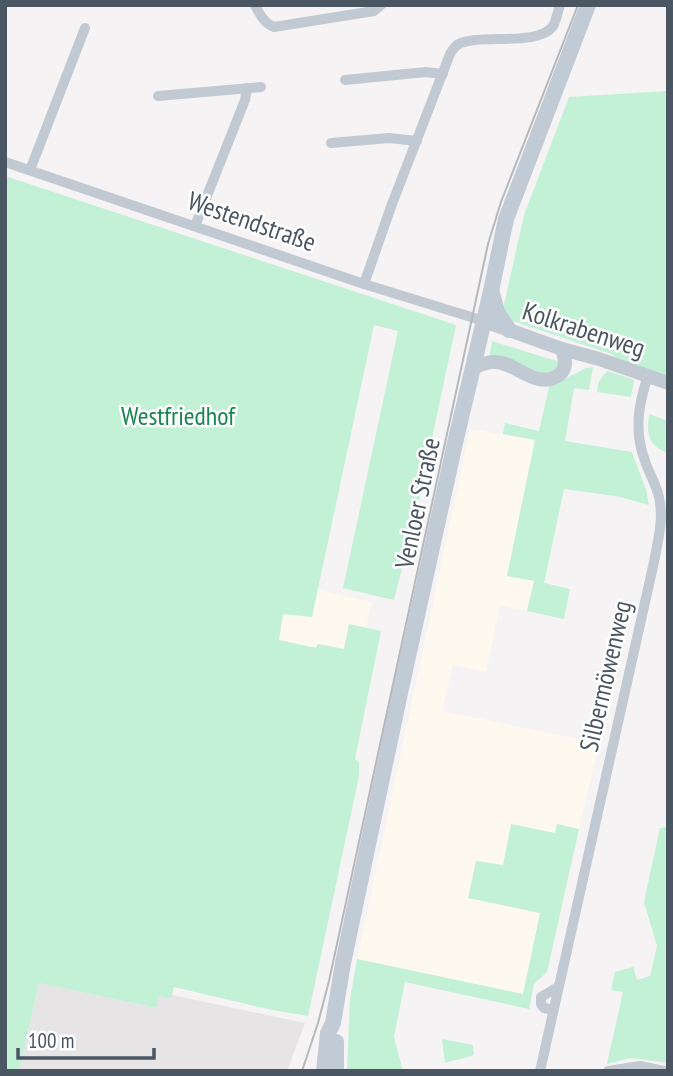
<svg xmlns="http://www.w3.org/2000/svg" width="673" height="1076" viewBox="0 0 673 1076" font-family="'PT Sans Narrow',sans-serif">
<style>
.commercial{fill:#fdf9ef}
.education{fill:#e6e4e5}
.green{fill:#c3f1d5}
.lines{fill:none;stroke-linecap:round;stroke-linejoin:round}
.minor{stroke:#c1cad2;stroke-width:10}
.tertiary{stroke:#c1cad2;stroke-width:14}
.secondary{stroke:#c1cbd6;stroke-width:16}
.tram{stroke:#b5b8bd;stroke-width:2}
.labels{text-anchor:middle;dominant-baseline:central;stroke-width:5;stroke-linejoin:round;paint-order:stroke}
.street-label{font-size:26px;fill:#4a5661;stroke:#fff}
.park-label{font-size:26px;fill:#17864f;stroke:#fff}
</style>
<rect width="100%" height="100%" fill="#f5f3f3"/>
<g class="commercial">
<polygon points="470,429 535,440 507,575 534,581 527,611 500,606 486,672 453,665 442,711 599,743 579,829 558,824 555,834 503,865 476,861 469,898 541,913 523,995 357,959"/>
<polygon points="317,590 372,602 366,628 349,624 344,649 319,644 317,648 279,640 283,613 312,617"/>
</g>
<polygon class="education" points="39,983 155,1008 159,996 171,999 172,995 305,1023 287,1071 19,1071"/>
<g class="green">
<polygon points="668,91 668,378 621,361 611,354 510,320 503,309 524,215 569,97"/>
<polygon points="5,176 456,325 416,514 394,600 343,588 398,331 374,325 312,617 283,614 279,640 316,648 318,644 344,649 349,624 381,631 355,759 359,762 359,776 308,1016 272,1010 174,987 171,999 159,996 156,1008 39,983 19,1071 5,1071"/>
<polygon points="492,341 543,357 558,361 560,367 544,376 489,359"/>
<polygon points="593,367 589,390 574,388 565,441 632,452 646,490 649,505 616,496 564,489 544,583 570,589 564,619 527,611 534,581 507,576 535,440 503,434 505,423 539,431 549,387 586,368"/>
<path d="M 608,371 L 634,380 L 631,397 L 597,392 C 598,382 600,377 608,371 Z"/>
<path d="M 649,414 L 668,421 L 668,453 C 647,445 647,434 649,414 Z"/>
<polygon points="511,824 555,833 557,824 579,829 547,972 534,984 529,1009 405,982 394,1037 403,1071 347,1071 350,1000 357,959 523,994 540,913 468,898 476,861 503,865"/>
<polygon points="668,827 668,1063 631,1058 607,1064 623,992 611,990 615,972 633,967 637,980 650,976 657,946 644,902 660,828"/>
<polygon points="442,1039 473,1045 474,1055 445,1063"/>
</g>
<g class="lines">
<g class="minor">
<path d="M 255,5 C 260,15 264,23 274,27 L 374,11 L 381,5"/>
<polyline points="345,80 426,72 443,74"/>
<polyline points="158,96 261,87"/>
<polyline points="331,143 389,138 417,141"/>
<polyline points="5,162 364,284 484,321"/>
<polyline points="30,170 85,28"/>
<polyline points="195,226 245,100 247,88"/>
<path d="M 364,284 L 392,204 L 450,54 C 452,50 454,48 457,45 C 477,32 537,48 553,26 C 556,21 558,11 560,5"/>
<polyline points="553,1010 544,1008 541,1004 541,997 558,987"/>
<path d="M 540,1071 L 654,562 C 658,540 664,519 659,497 C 656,484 649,473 645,461 C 634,432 638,405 648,376"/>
<polyline points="608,1071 640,1066 664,1071"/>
</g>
<g class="tertiary">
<polyline points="484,321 562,349 599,359 668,383"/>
<path d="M 473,368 C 480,365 488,361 495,362 C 516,362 537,391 559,375 C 568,368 565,359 562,349"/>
</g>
<g class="secondary">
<polyline points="492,293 497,312 509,330"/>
<polyline points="336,1042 336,1071"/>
<polyline points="324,1071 328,1033 333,1023 343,963 400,693 455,443 491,291 506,219 588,5"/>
</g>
<polyline class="tram" points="302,1071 318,1023 329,981 488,244 501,202 578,5"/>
</g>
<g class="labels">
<g class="street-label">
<text transform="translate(252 221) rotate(19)">Westendstraße</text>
<text transform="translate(584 329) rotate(18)">Kolkrabenweg</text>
<text transform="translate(417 503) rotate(-78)">Venloer Straße</text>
<text transform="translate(605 676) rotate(-77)">Silbermöwenweg</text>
</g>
<g class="park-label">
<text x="178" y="415">Westfriedhof</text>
</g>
</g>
<rect width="673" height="1076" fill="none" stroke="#4a5661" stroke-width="14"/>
<path d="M18 1048v10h136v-10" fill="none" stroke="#4a5661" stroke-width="3.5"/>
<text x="28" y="1048" font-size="21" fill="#4a5661" stroke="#ffffff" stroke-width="5" paint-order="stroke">100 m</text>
</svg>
